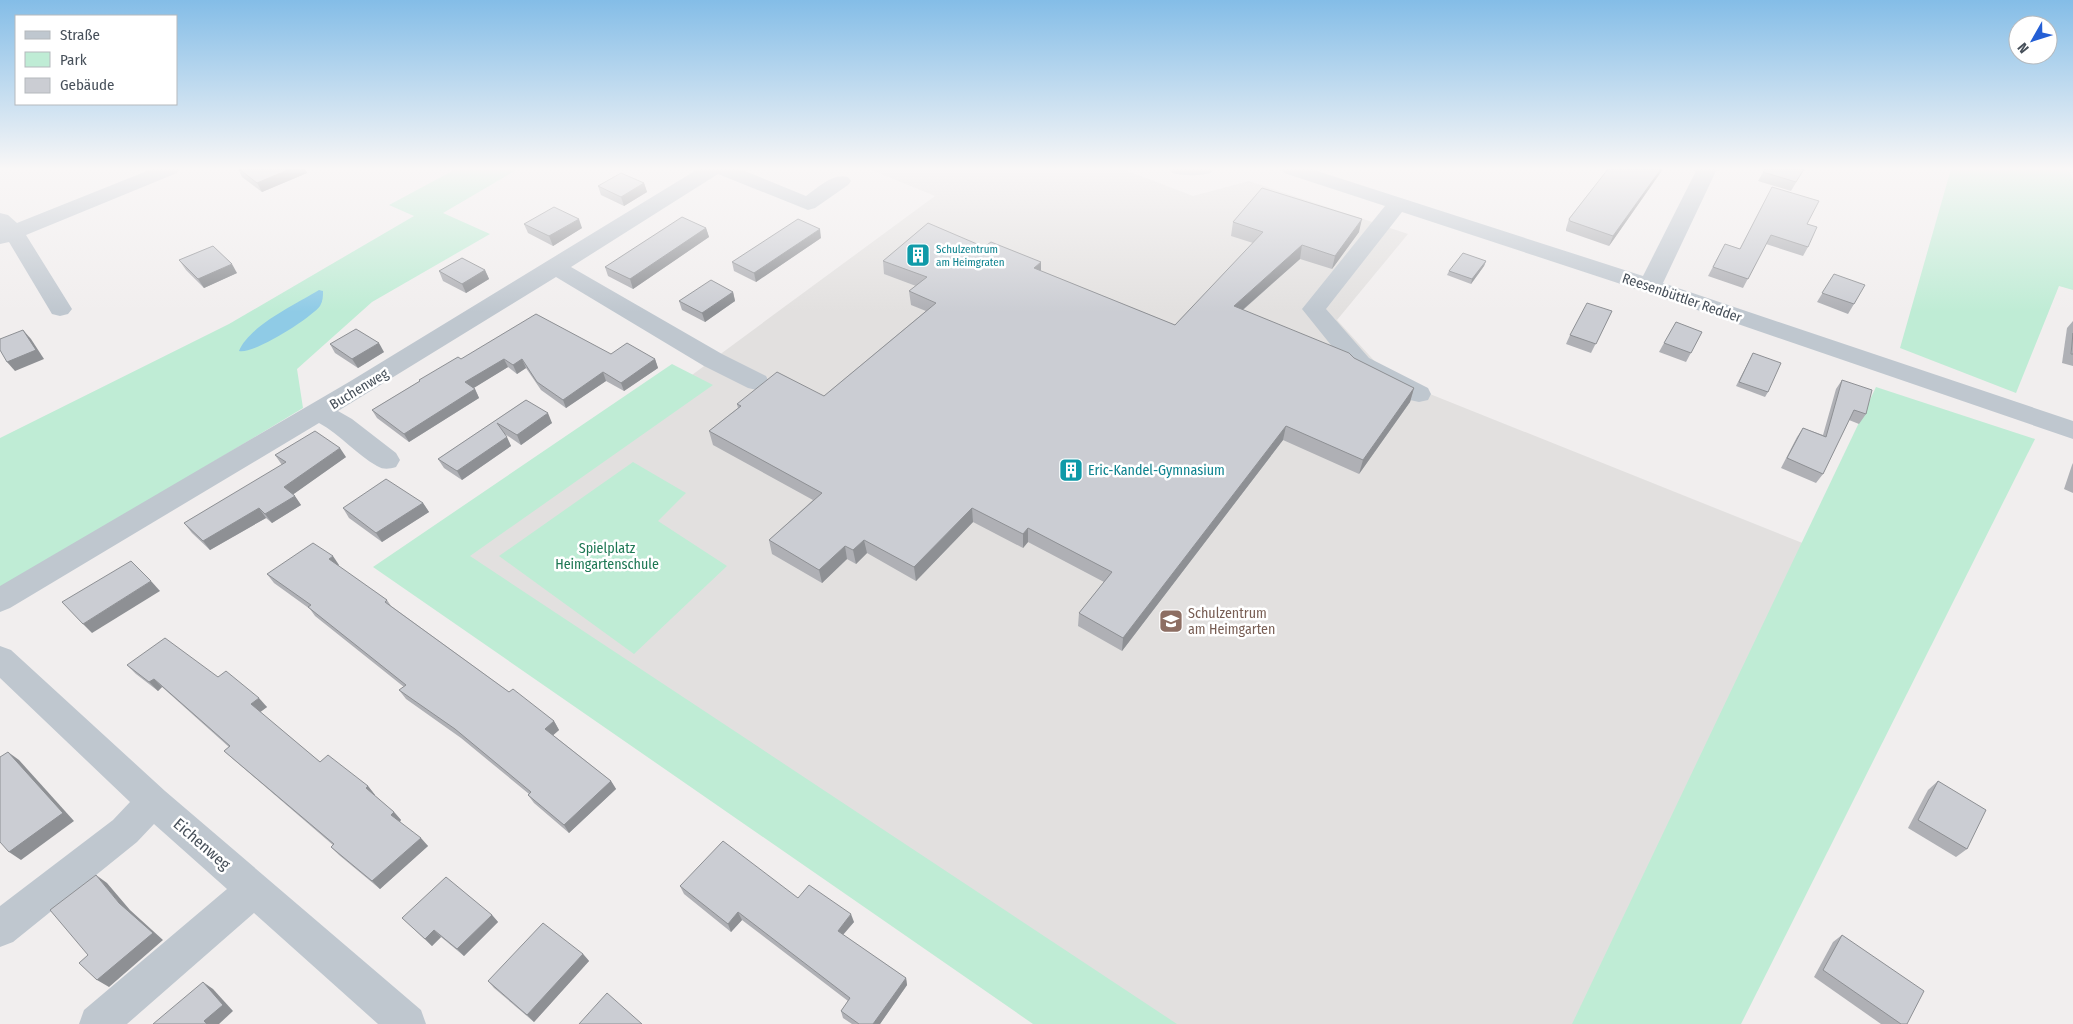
<svg xmlns="http://www.w3.org/2000/svg" width="2073" height="1024" viewBox="0 0 2073 1024" font-family="'Fira Sans Condensed',sans-serif">
<style>
.education{fill:#e2e0df}
.green{fill:#bfecd5}
.water{fill:#8fcbe6}
.lines{fill:none;stroke-linecap:round;stroke-linejoin:round}
.minor{fill:#bfc7cf;fill-rule:evenodd}
.wall{fill:#afb0b5}
.shaded-wall{fill:#8e9094}
.building{fill:#cbcdd3;stroke:#8e9094}
.labels{text-anchor:middle;dominant-baseline:central;stroke-width:5;stroke-linejoin:round;paint-order:stroke}
.far-culture-label{font-size:11px;fill:#0d838f;stroke:#fff;text-anchor:start}
.street-label{font-size:14px;fill:#47505a;stroke:#fff}
.culture-label{font-size:14px;fill:#0d838f;stroke:#fff;text-anchor:start}
.park-label{font-size:14px;fill:#1d7753;stroke:#fff}
.education-label{font-size:14px;fill:#785e54;stroke:#fff;text-anchor:start}
.near-street-label{font-size:16px;fill:#47505a;stroke:#fff}
</style>
<rect width="100%" height="100%" fill="#f1eeee"/>
<polygon class="education" points="869,169 1123,169 1193,196 1249,181 1408,234 1337,320 1390,378 1835,556 1620,1024 1099,1024 446,556 935,196"/>
<g class="green">
<polygon points="456,169 518,169 443,213 490,234 372,302 297,369 303,408 0,590 0,438 229,324 414,216 389,205"/>
<polygon points="1951,169 2068,169 2073,180 2073,290 2059,286 2016,393 1900,348"/>
<polygon points="672,364 713,385 470,556 1177,1024 1033,1024 373,567"/>
<polygon points="1876,387 2035,439 1741,1024 1572,1024"/>
<polygon points="633,462 686,493 658,521 727,566 634,654 499,556"/>
</g>
<path class="water" d="M 319,290 L 323,291 C 323,296 323,301 320,306 C 311,318 253,355 239,351 C 249,326 296,304 319,290 Z"/>
<g class="lines">
<g class="minor">
<polygon points="152,169 180,169 177,173 26,235 72,309 68,314 60,316 52,314 9,242 0,244 0,213 8,215 17,223"/>
<path d="M 698,169 L 740,169 L 806,196 C 819,187 832,173 848,177 L 851,181 L 848,185 L 815,208 L 808,210 L 718,174 L 571,267 L 722,354 L 766,376 L 769,382 L 766,388 L 757,390 L 748,388 L 704,366 L 556,277 L 338,411 L 352,419 L 396,453 L 400,460 L 396,467 C 389,469 384,470 377,466 C 357,455 341,435 319,423 L 10,608 L 0,612 L 0,586 L 349,382 Z"/>
<path d="M 1169,169 L 1214,169 L 1211,173 C 1199,176 1184,176 1172,173 Z"/>
<polygon points="1281,169 1311,169 1643,276 1697,169 1717,169 1663,283 2073,421 2073,439 1642,291 1402,212 1326,309 1369,358 1428,388 1431,394 1428,400 1419,402 1410,400 1351,370 1302,309 1385,206 1284,173"/>
<polygon points="0,646 11,650 165,791 421,1010 426,1024 378,1024 254,913 127,1024 79,1024 84,1010 227,889 154,824 137,842 13,942 0,947 0,906 113,820 130,802 0,678"/>
</g>
</g>
<g class="wall">
<polygon points="238,169 305,169 307,173 262,192 242,177"/>
<polygon points="1608,169 1663,169 1609,246 1566,231 1566,229 1569,219"/>
<polygon points="1765,169 1804,169 1791,191 1758,181"/>
<polygon points="644,183 647,192 624,206 601,195 598,186"/>
<polygon points="1772,187 1807,224 1808,247 1803,256 1766,244 1743,288 1708,276 1725,244 1740,249"/>
<polygon points="1233,222 1359,232 1332,269 1300,259 1243,310 1354,358 1414,388 1410,402 1359,474 1283,440 1122,651 1078,626 1079,613 1104,582 1028,542 1023,548 973,522 916,581 867,553 856,564 847,559 822,583 772,554 769,540 813,500 713,445 709,431 738,408 737,404 824,396 926,311 911,305 909,291 916,286 884,274 883,261 1041,271 1175,325 1253,243 1231,236"/>
<polygon points="524,224 582,228 553,246 528,233"/>
<polygon points="706,228 709,237 633,289 608,276 605,267"/>
<polygon points="821,238 756,282 734,271 732,262"/>
<polygon points="179,260 237,273 204,288 186,270"/>
<polygon points="1486,261 1484,266 1471,284 1447,275 1449,271"/>
<polygon points="485,270 489,279 466,293 443,281 439,271"/>
<polygon points="1834,274 1854,304 1848,314 1817,302"/>
<polygon points="733,292 735,301 705,322 682,310 679,301"/>
<polygon points="1612,311 1591,353 1566,344 1570,335"/>
<polygon points="2073,321 2073,366 2062,363 2067,328"/>
<polygon points="1702,332 1686,362 1659,352 1664,343"/>
<polygon points="330,344 384,352 358,368 335,353"/>
<polygon points="1753,353 1768,392 1765,397 1736,386"/>
<polygon points="611,354 655,359 658,368 624,391 606,381 566,408 541,390 526,368 517,374 508,367 473,388 475,389 479,398 409,442 377,418 372,410 420,381 419,380 461,359"/>
<polygon points="1842,380 1866,414 1859,424 1849,420 1823,474 1816,483 1781,468 1797,437 1803,428 1823,435 1836,389"/>
<polygon points="526,400 552,423 521,445 505,434 511,446 462,480 444,468 438,459"/>
<polygon points="275,455 346,457 293,494 301,505 272,523 266,518 210,550 192,533 184,523 282,465"/>
<polygon points="2073,463 2073,493 2064,489 2072,465"/>
<polygon points="423,503 429,512 382,542 349,518 343,508"/>
<polygon points="339,565 338,566 387,600 391,606 509,692 554,721 559,730 553,735 611,781 616,789 569,833 534,803 528,795 529,794 461,738 406,699 399,690 404,687 315,616 310,609 274,583 267,574"/>
<polygon points="127,665 218,677 267,707 260,712 320,762 368,786 375,795 374,795 394,812 401,820 400,822 428,846 380,889 339,855 331,847 333,845 233,759 224,751 229,747 162,687 158,691 136,674"/>
<polygon points="1938,781 1967,849 1956,857 1908,828 1928,790"/>
<polygon points="680,886 798,898 854,922 843,935 906,978 907,985 880,1024 852,1024 843,1018 841,1011 848,1001 742,920 731,932 684,894"/>
<polygon points="492,915 498,922 464,956 441,937 432,946 402,918"/>
<polygon points="1842,935 1907,1024 1881,1024 1814,977 1833,942"/>
<polygon points="583,954 589,961 534,1022 494,988 488,981"/>
</g>
<g class="shaded-wall">
<polygon points="290,169 305,169 307,173 262,192 257,183"/>
<polygon points="1661,169 1663,169 1609,246 1613,236"/>
<polygon points="644,183 647,192 624,206 621,197"/>
<polygon points="579,219 582,228 553,246 549,236"/>
<polygon points="1362,219 1359,232 1332,269 1335,256"/>
<polygon points="706,228 709,237 633,289 630,279"/>
<polygon points="820,229 821,238 756,282 754,273"/>
<polygon points="1302,245 1300,259 1231,320 1234,306"/>
<polygon points="1486,261 1484,266 1471,284 1472,279"/>
<polygon points="1041,262 1041,276 1034,268"/>
<polygon points="232,264 237,273 204,288 198,279"/>
<polygon points="485,270 489,279 466,293 462,284"/>
<polygon points="733,292 735,301 705,322 702,313"/>
<polygon points="23,330 31,339 44,359 15,371 7,362"/>
<polygon points="379,343 384,352 358,368 352,359"/>
<polygon points="504,359 508,367 469,391 465,382"/>
<polygon points="522,359 526,368 517,374 513,365"/>
<polygon points="655,359 658,368 624,391 621,383"/>
<polygon points="603,372 606,381 566,408 563,400"/>
<polygon points="1414,388 1410,402 1359,474 1363,460"/>
<polygon points="475,389 479,398 409,442 404,434"/>
<polygon points="548,413 552,423 521,445 517,435"/>
<polygon points="1286,426 1283,440 1122,651 1123,638"/>
<polygon points="507,437 511,446 462,480 457,471"/>
<polygon points="340,448 346,457 291,496 284,487"/>
<polygon points="295,496 301,505 272,523 265,514"/>
<polygon points="423,503 429,512 382,542 376,533"/>
<polygon points="259,508 266,518 210,550 203,541"/>
<polygon points="972,508 973,522 916,581 914,567"/>
<polygon points="1028,528 1028,542 1023,548 1023,534"/>
<polygon points="864,540 867,553 856,564 853,550"/>
<polygon points="845,546 847,559 822,583 819,570"/>
<polygon points="333,556 339,565 335,568 329,559"/>
<polygon points="151,581 160,591 92,633 83,624"/>
<polygon points="154,679 162,687 158,691 149,682"/>
<polygon points="259,698 267,707 259,713 251,704"/>
<polygon points="554,721 559,730 550,738 545,729"/>
<polygon points="8,752 19,760 74,821 21,860 9,852"/>
<polygon points="611,781 616,789 569,833 564,825"/>
<polygon points="368,786 375,795 373,796 366,788"/>
<polygon points="394,812 401,820 398,823 391,815"/>
<polygon points="421,838 428,846 380,889 372,881"/>
<polygon points="96,875 107,883 130,910 163,940 109,987 97,980 119,903"/>
<polygon points="738,912 742,920 731,932 728,924"/>
<polygon points="851,914 854,922 840,938 838,931"/>
<polygon points="492,915 498,922 464,956 457,949"/>
<polygon points="434,930 441,937 432,946 425,939"/>
<polygon points="583,954 589,961 534,1022 527,1015"/>
<polygon points="906,978 907,985 880,1024 873,1024"/>
<polygon points="203,982 213,989 233,1011 219,1024 207,1024 204,1021"/>
</g>
<g class="building">
<polygon points="239,169 290,169 257,183"/>
<polygon points="1608,169 1661,169 1613,236 1570,221 1569,219"/>
<polygon points="1765,169 1804,169 1796,182 1763,172"/>
<polygon points="621,173 644,183 621,197 598,186"/>
<polygon points="1772,187 1819,201 1807,224 1817,227 1808,247 1771,235 1748,279 1713,267 1725,244 1740,249"/>
<polygon points="1262,188 1362,219 1335,256 1302,245 1234,306 1349,353 1354,358 1414,388 1363,460 1286,426 1123,638 1079,613 1112,572 1028,528 1023,534 972,508 914,567 864,540 853,550 845,546 819,570 769,540 822,493 709,431 741,406 737,404 777,372 824,396 936,303 909,291 927,277 883,261 928,223 984,247 991,242 1041,262 1034,268 1175,325 1263,232 1233,222"/>
<polygon points="554,207 579,219 549,236 524,224"/>
<polygon points="682,217 706,228 630,279 605,267"/>
<polygon points="798,219 820,229 754,273 732,262"/>
<polygon points="213,246 232,264 198,279 179,260"/>
<polygon points="1463,253 1486,261 1472,279 1449,271"/>
<polygon points="462,258 485,270 462,284 439,271"/>
<polygon points="1834,274 1865,285 1854,304 1822,293"/>
<polygon points="711,280 733,292 702,313 679,301"/>
<polygon points="1587,303 1612,311 1596,344 1570,335"/>
<polygon points="536,314 611,354 627,343 655,359 621,383 603,372 563,400 537,382 522,359 513,365 504,359 465,382 475,389 404,434 372,410 420,381 419,380 458,357 461,359"/>
<polygon points="1676,322 1702,332 1691,353 1664,343"/>
<polygon points="356,329 379,343 352,359 330,344"/>
<polygon points="23,330 36,350 7,362 0,350 0,339"/>
<polygon points="2073,333 2073,354 2071,354"/>
<polygon points="1753,353 1781,363 1768,392 1739,382"/>
<polygon points="1842,380 1872,390 1866,414 1854,410 1823,474 1787,458 1803,428 1826,437"/>
<polygon points="526,400 548,413 517,435 497,423 507,437 457,471 438,459"/>
<polygon points="315,431 340,448 284,487 295,496 265,514 259,508 203,541 184,523 286,462 275,455"/>
<polygon points="386,479 423,503 376,533 343,508"/>
<polygon points="313,543 333,556 329,559 387,600 385,602 509,692 513,689 554,721 545,729 611,781 564,825 528,795 531,792 455,729 399,690 406,685 308,607 311,605 267,574"/>
<polygon points="131,561 151,581 83,624 62,602"/>
<polygon points="165,638 218,677 226,671 259,698 251,704 320,762 328,755 368,786 366,788 394,812 391,815 421,838 372,881 331,847 334,844 224,751 230,746 154,679 149,682 127,665"/>
<polygon points="8,752 63,813 9,852 0,842 0,757"/>
<polygon points="1938,781 1986,810 1967,849 1918,820"/>
<polygon points="723,841 798,898 809,885 851,914 838,931 906,978 873,1024 859,1024 841,1011 850,998 738,912 728,924 680,886"/>
<polygon points="96,875 119,903 153,933 97,980 79,963 88,955 50,910"/>
<polygon points="446,877 492,915 457,949 434,930 425,939 402,918"/>
<polygon points="543,923 583,954 527,1015 488,981"/>
<polygon points="1842,935 1924,991 1907,1024 1901,1024 1823,970"/>
<polygon points="203,982 223,1005 204,1021 207,1024 153,1024"/>
<polygon points="607,993 642,1024 579,1024"/>
</g>
<linearGradient id="sky" x2="0" y2="1"><stop stop-color="#84bde7"/><stop offset="0.54" stop-color="#f9f7f7"/><stop offset="1" stop-color="#f9f7f7" stop-opacity="0"/></linearGradient>
<rect width="2073" height="312" fill="url(#sky)"/>
<defs>
<g id="building-square" transform="scale(1.25)"><rect x="-9" y="-9" width="18" height="18" rx="4" fill="#0f9aa8" stroke="#fff"/><path d="M-4-6H4V6H1V3H-1V6H-4ZM-2.5-4.3h1.7v1.8h-1.7ZM.8-4.3h1.7v1.8H.8ZM-2.5-1h1.7V.8h-1.7ZM.8-1h1.7V.8H.8Z" fill="#fff"/></g>
<g id="school-square" transform="scale(1.25)"><rect x="-9" y="-9" width="18" height="18" rx="4" fill="#8d6e63" stroke="#fff"/><path d="M0-5L7-2L0 1L-7-2ZM-4 1L0 2.5L4 1V4Q0 6-4 4Z" fill="#fff"/></g>
</defs>
<g fill-rule="evenodd">
<use href="#building-square" x="918" y="255"/>
<use href="#building-square" x="1071" y="470"/>
<use href="#school-square" x="1171" y="621"/>
</g>
<g class="labels">
<g class="far-culture-label">
<text x="936" y="249">Schulzentrum<tspan x="936" dy="13">am Heimgraten</tspan></text>
</g>
<g class="street-label">
<text transform="translate(1682 298) rotate(19)">Reesenbüttler Redder</text>
<text transform="translate(359 389) rotate(-31)">Buchenweg</text>
</g>
<g class="culture-label">
<text x="1088" y="470">Eric-Kandel-Gymnasium</text>
</g>
<g class="park-label">
<text x="607" y="548">Spielplatz<tspan x="607" dy="16">Heimgartenschule</tspan></text>
</g>
<g class="education-label">
<text x="1188" y="613">Schulzentrum<tspan x="1188" dy="16">am Heimgarten</tspan></text>
</g>
<g class="near-street-label">
<text transform="translate(202 844) rotate(41)">Eichenweg</text>
</g>
</g>
<rect x="15" y="15" width="162" height="90" fill="#ffffff" stroke="#b5b9bd"/>
<rect x="25" y="31" width="25" height="8" fill="#bfc7cf" stroke="#b5b9bd"/>
<text x="60" y="40" font-size="15" fill="#47505a">Straße</text>
<rect x="25" y="52" width="25" height="15" fill="#bfecd5" stroke="#b5b9bd"/>
<text x="60" y="65" font-size="15" fill="#47505a">Park</text>
<rect x="25" y="78" width="25" height="15" fill="#cbcdd3" stroke="#b5b9bd"/>
<text x="60" y="90" font-size="15" fill="#47505a">Gebäude</text>
<g transform="translate(2033 40) rotate(231)"><circle r="24" fill="#ffffff" stroke="#b5b9bd"/>
<path d="M0-4L9 19L0 12L-9 19Z" fill="#245fd5"/>
<text y="-8" font-size="14" font-weight="bold" text-anchor="middle" fill="#47505a">N</text>
</g>
</svg>
